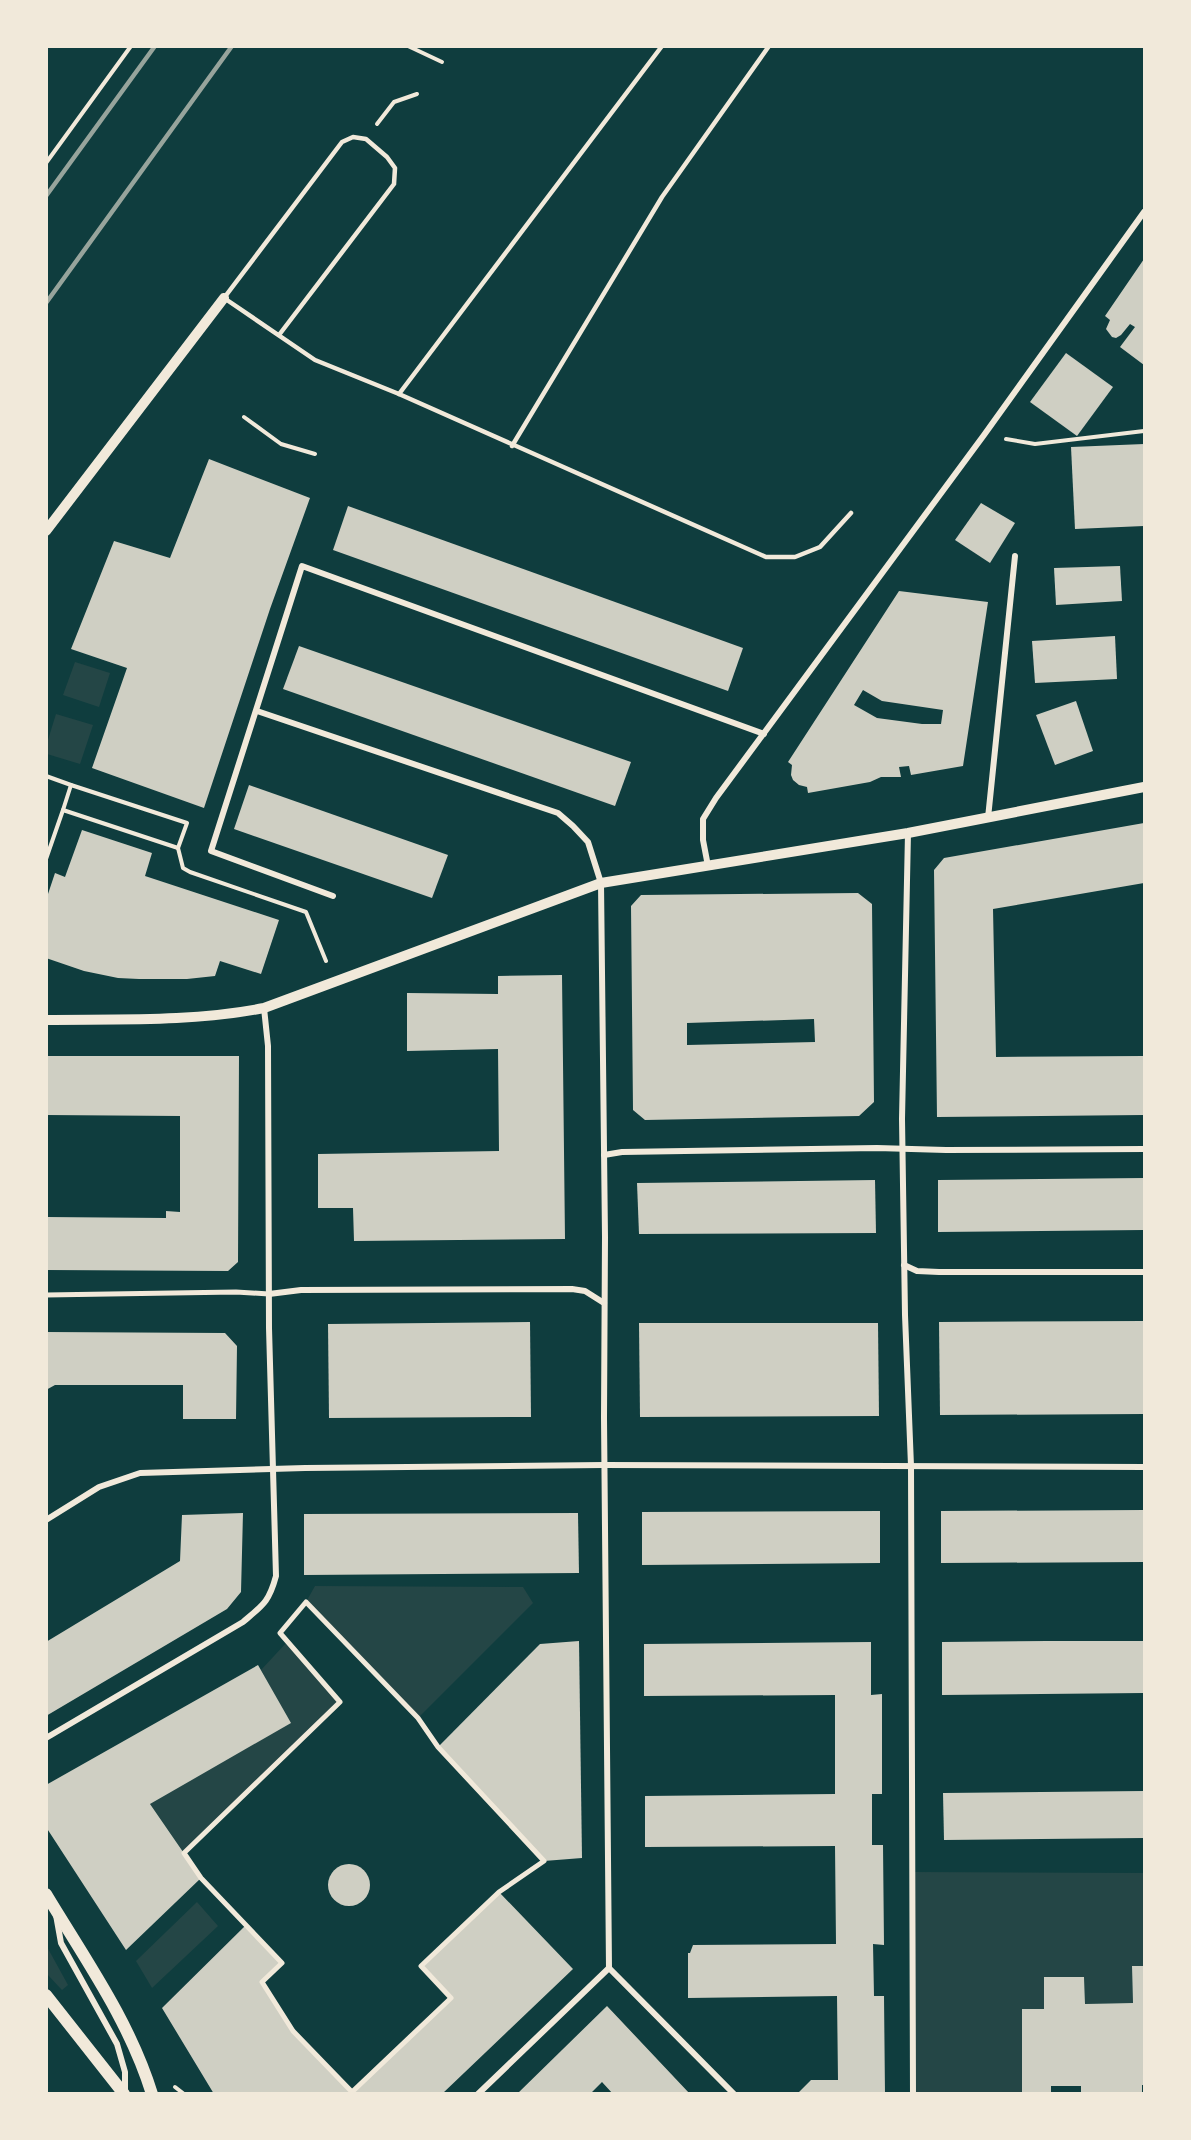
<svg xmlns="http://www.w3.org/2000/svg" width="1191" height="2140" viewBox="0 0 1191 2140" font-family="Helvetica,sans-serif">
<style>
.green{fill:#244646}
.building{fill:#cfcfc3;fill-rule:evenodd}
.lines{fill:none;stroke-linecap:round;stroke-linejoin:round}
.path{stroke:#f1e9da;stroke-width:4}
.service{stroke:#f1e9da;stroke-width:4.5}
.pedestrian{stroke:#f1e9da;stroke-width:5}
.minor{stroke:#f1e9da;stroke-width:6}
.tertiary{stroke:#f1e9da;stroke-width:10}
.secondary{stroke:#f1e9da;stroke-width:12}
.rail{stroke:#97a49c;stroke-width:4.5}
</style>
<rect width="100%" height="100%" fill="#0f3d3e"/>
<g class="green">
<polygon points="75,662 110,673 99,707 63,695"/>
<polygon points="56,714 93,725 80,764 47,754 47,743"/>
<polygon points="315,1586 523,1587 533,1603 418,1718 306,1602"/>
<polygon points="287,1642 340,1702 184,1853 150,1804 290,1723 261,1670"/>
<polygon points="912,1872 1144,1873 1144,1966 1132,1966 1133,2003 1085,2004 1084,1977 1044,1977 1044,2009 1022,2009 1022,2093 913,2093"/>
<polygon points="197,1902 218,1926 152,1988 136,1961"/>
<polygon points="46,1945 68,1985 62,1990 47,1974"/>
</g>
<g class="building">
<polygon points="1144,259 1144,365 1120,347 1135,327 1130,324 1121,335 1116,338 1112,337 1106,329 1110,320 1105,316"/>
<polygon points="1066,353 1113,387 1077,436 1030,402"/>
<polygon points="1144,444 1144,526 1075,529 1071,447"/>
<polygon points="209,459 310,498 270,609 204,808 92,768 127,668 71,649 114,541 170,558"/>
<polygon points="981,503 1015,523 990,563 955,540"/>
<polygon points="348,506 743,648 728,691 333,550"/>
<polygon points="1120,566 1122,601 1056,605 1054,568"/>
<path d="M 899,591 L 988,602 L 963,766 L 911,775 L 909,766 L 899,767 L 901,777 L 881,777 L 870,782 L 808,793 L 807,787 L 799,785 L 793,780 L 791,775 L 792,765 L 788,762 ZM 863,690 L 882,701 L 943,710 L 941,724 L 922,724 L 877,718 L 854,705 Z"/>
<polygon points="1115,636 1117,679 1035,683 1032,641"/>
<polygon points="299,646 631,762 615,806 283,689"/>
<polygon points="1076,701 1093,751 1055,765 1036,715"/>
<polygon points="249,785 448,855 432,898 234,829"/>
<polygon points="1144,823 1144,883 993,909 996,1057 1144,1056 1144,1115 937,1117 934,870 944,858"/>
<polygon points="82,830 152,853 145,876 279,920 261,974 220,961 215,976 187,979 139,979 118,978 84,971 46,958 46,900 55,873 65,877"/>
<path d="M 858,893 L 872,904 L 874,1102 L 859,1116 L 645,1120 L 633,1110 L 631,906 L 641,895 ZM 814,1019 L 815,1042 L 687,1045 L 687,1023 Z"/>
<polygon points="562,975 565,1239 354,1241 353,1208 318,1208 318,1154 499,1151 498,1049 407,1051 407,993 498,994 498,976"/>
<polygon points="46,1056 239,1056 238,1262 228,1271 46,1270 46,1217 166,1218 166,1211 180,1212 180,1116 46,1115"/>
<polygon points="1144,1178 1144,1230 938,1232 938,1180"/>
<polygon points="875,1180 876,1233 639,1234 637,1183"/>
<polygon points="1144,1321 1144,1414 940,1415 939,1322"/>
<polygon points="530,1322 531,1417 329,1418 328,1324"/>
<polygon points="639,1323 878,1323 879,1416 640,1417"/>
<polygon points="46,1332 225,1333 237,1346 236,1419 183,1419 183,1385 55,1385 46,1390"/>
<polygon points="1144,1510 1144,1562 941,1563 941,1511"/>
<polygon points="880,1511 880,1563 642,1565 642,1512"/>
<polygon points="243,1513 241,1592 227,1609 46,1716 46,1642 180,1561 182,1515"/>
<polygon points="578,1513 579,1573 304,1575 304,1514"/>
<polygon points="579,1641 582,1858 544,1861 438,1747 540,1644"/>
<polygon points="1047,1641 1144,1641 1144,1693 942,1695 942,1642"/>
<polygon points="871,1642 871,1695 882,1694 882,1794 872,1794 872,1845 883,1845 884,1945 873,1944 874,1996 884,1996 885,2094 797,2094 811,2080 838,2080 837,1996 688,1998 688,1953 690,1953 693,1945 836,1944 835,1846 645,1847 645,1796 835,1794 835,1695 644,1696 644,1644"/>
<polygon points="258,1665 291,1723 150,1804 201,1878 126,1950 46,1827 46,1785"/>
<polygon points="1144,1791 1144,1838 944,1840 943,1793"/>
<circle cx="349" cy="1885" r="21"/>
<polygon points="499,1892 573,1969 442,2094 214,2094 162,2008 246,1925 282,1963 262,1982 293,2031 352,2092 451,1998 421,1966"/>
<polygon points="1132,1966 1144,1966 1144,2085 1142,2085 1142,2094 1081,2094 1081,2086 1051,2086 1051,2094 1022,2094 1022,2009 1044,2009 1044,1977 1084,1977 1085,2004 1133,2003"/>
<polygon points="607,2006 690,2094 613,2094 602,2082 590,2094 517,2094"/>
</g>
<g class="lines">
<g class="path">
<polyline points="408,46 442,62"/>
<polyline points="377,124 394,102 417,94"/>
<polyline points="46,163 131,46"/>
<polyline points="244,417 281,444 315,454"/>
<polyline points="1006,439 1035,444 1144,431"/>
<polyline points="46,776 71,785"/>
<polyline points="63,810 71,785 187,823 178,848 183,868 190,872 306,912 326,961"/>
<polyline points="46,859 63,810 178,848"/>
<polyline points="175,2087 184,2094"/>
</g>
<g class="service">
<polyline points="279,335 394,184 395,168 387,157 366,139 353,137 342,142 224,298 315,360 399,394 766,557 795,557 820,547 851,513"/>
<polyline points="399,394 662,46"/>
<polyline points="512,446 662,197 769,46"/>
</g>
<g class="pedestrian">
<polyline points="46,1295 236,1292 269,1294"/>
<polygon points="306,1602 418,1718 438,1747 544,1861 499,1892 421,1966 451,1998 352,2092 293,2031 262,1982 282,1963 201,1878 184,1853 340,1702 280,1633"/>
</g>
<g class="minor">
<polyline points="257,711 558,813 573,826 588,842 601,883 605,1237 604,1418 609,1968"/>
<polyline points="988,818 1015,556"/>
<polyline points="908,833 902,1119 905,1315 911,1466 913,2094"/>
<polyline points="708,866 703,840 703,819 716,798 984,435 1144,212"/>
<polyline points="333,896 211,851 302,566 764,734"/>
<polyline points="604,1155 622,1152 877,1148 946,1150 1144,1149"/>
<polyline points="904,1265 917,1271 939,1272 1144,1272"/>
<polyline points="269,1294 301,1290 572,1289 585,1291 604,1303"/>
<polyline points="46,1520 99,1487 140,1473 305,1468 604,1465 1144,1467"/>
<path d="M 46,1738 L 243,1622 C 263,1605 269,1602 276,1576 L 269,1328 L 268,1046 L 264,1008"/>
<polyline points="56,1915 61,1943 117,2044 125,2072 125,2093"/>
<polyline points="609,1968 734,2094"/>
<polyline points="478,2094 609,1968"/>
</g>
<g class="tertiary">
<polyline points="46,531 224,298"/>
<path d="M 46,1020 C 119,1019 193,1022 264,1008 L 601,883 L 908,833 L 1144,787"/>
</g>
<g class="secondary">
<path d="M 46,1894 C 85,1959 129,2020 152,2094"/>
<polyline points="46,1995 124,2094"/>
</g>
<g class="rail">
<polyline points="46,196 155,46"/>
<polyline points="46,303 232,46"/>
</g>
</g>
<rect width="1191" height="2140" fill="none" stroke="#f1e9da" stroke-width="96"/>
</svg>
